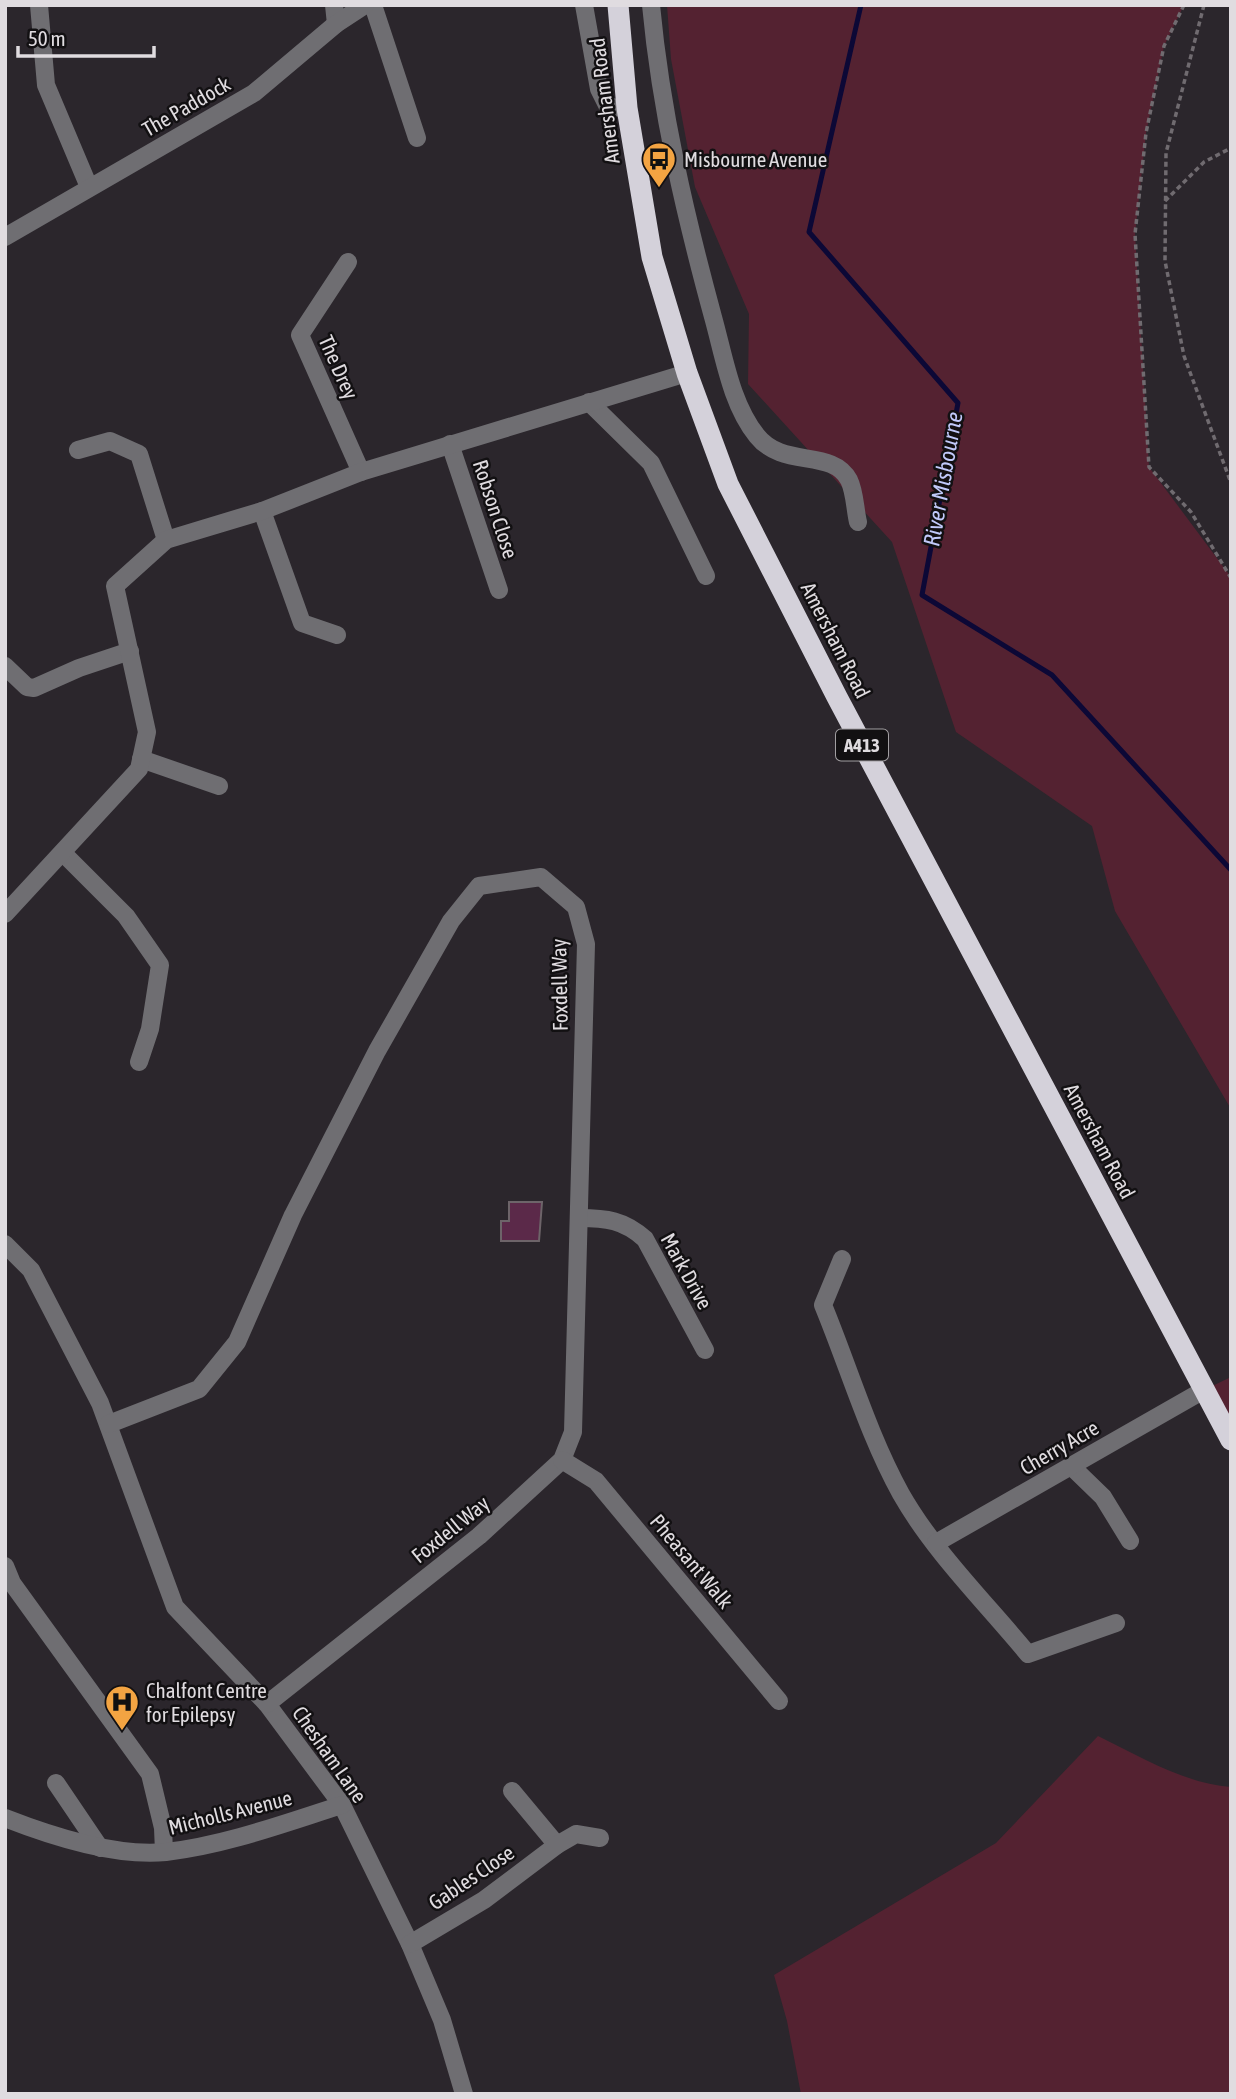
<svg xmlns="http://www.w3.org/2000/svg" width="1236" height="2099" viewBox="0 0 1236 2099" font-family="'Asap Condensed',sans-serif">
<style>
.green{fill:#542231}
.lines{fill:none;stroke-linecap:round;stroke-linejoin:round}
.stream{stroke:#0c0836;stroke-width:5}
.building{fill:#5b2949;stroke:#6d6469;stroke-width:2}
.path{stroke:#706b70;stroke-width:3.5;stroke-dasharray:5 3.5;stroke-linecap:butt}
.minor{stroke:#6f6e72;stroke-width:18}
.highway{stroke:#d4d1da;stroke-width:21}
.labels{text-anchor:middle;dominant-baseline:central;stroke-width:5;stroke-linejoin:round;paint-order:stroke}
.shield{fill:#121012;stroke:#a29fa2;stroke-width:2}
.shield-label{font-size:19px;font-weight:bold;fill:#e0dce0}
.street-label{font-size:21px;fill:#e0dce0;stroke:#121012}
.poi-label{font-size:21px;fill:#e0dce0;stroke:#121012;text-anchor:start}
.water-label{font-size:23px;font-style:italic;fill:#c1c9fa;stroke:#121012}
</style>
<rect width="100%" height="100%" fill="#2b262c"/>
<g class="green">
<polygon points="667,5 1184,5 1164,46 1146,133 1135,234 1149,467 1231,577 1231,1109 1115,911 1092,826 956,732 892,542 748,384 749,314 695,187 671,59"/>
<polygon points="1231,1377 1231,1442 1204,1390"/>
<path d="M 1098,1736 C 1141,1757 1183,1783 1231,1787 L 1231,2094 L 801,2094 L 787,2021 L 774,1975 L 996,1843 Z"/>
</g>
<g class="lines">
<polyline class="stream" points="861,5 809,232 958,403 922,595 1052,675 1231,870"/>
</g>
<polygon class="building" points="509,1202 542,1202 539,1241 501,1241 501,1221 509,1221"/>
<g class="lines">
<g class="path">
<polyline points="1184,5 1164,46 1146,133 1135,234 1149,467 1191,512 1231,578"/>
<polyline points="1204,5 1166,153 1165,261 1184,356 1231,483"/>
<polyline points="1165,201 1204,162 1231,148"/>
</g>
<g class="minor">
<polyline points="39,5 46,85 89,187"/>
<polyline points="334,5 336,24"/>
<polyline points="373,5 417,138"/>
<polyline points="584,5 599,89 608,107 627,108"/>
<path d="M 651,5 C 661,112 685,214 713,317 C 724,356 731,404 757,436 C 783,469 832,448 849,480 C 855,492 855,510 858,522"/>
<polyline points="5,237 254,93 336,24 365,5"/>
<polyline points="348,262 300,335 361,472"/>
<polyline points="589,402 651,463 706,576"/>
<polyline points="450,444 499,590"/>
<polyline points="78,450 110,441 139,454 166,540"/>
<polyline points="262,511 302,623 337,635"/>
<polyline points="5,666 27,687 34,688 79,668 130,651"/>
<polyline points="141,759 219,786"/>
<polyline points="64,854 126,916 160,965 150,1029 139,1062"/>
<polyline points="5,914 139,769 147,732 115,586 166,540 262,511 361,472 687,373"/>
<path d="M 579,1218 C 606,1218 624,1220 645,1239 L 705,1350"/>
<polyline points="5,1244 31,1270 100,1403 175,1607 267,1704 342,1805 410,1944 442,2020 464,2094"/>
<path d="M 842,1259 L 823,1305 C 849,1368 868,1434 901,1494 C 934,1552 986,1603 1028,1654 L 1116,1623"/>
<polyline points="109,1424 199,1389 237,1342 293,1215 377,1051 451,921 479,886 541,877 576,907 586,944 573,1432 562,1460 479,1536 267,1704"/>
<polyline points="562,1460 596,1481 779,1701"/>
<polyline points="1071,1466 1103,1497 1130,1541"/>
<polyline points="936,1543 1204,1390"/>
<polyline points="5,1566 12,1583 150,1774 163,1828 164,1852"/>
<polyline points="56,1783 100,1848"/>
<polyline points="512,1791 557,1845"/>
<path d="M 5,1818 C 51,1836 117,1857 166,1852 C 226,1845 285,1823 342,1805"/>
<polyline points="410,1944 484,1900 557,1845 576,1834 600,1838"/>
</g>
<polyline class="highway" points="618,5 627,108 652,257 687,373 728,484 837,697 1231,1440"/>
</g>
<defs>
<g id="bus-pin" transform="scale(1.75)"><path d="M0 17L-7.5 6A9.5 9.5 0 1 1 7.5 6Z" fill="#f3a442" stroke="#121012"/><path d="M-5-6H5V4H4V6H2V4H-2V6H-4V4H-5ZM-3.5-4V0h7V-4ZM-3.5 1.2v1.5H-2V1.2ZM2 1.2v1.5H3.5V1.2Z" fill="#111"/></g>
<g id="hospital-pin" transform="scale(1.75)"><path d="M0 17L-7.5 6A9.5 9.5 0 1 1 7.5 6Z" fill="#f3a442" stroke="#121012"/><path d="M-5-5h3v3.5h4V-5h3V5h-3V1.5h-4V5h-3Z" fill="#111"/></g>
</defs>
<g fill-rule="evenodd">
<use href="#bus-pin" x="659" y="159"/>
<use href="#hospital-pin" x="122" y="1702"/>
</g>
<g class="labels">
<rect class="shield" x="836" y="729.5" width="52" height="31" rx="5"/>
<g class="shield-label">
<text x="862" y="745">A413</text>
</g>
<g class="street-label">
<text transform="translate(604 101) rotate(-97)">Amersham Road</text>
<text transform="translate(186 106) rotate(-30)">The Paddock</text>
<text transform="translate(339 367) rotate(66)">The Drey</text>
<text transform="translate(496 509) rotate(72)">Robson Close</text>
<text transform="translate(836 640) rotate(63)">Amersham Road</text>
<text transform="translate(559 985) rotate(-91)">Foxdell Way</text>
<text transform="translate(1100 1141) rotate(62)">Amersham Road</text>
<text transform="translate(687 1271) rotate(61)">Mark Drive</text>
<text transform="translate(1059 1447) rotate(-30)">Cherry Acre</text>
<text transform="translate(450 1529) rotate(-39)">Foxdell Way</text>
<text transform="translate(692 1561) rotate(50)">Pheasant Walk</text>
<text transform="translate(330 1754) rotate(55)">Chesham Lane</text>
<text transform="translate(230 1812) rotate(-14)">Micholls Avenue</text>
<text transform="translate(471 1877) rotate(-34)">Gables Close</text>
</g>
<g class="poi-label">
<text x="684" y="159">Misbourne Avenue</text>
<text x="146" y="1690">Chalfont Centre<tspan x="146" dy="24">for Epilepsy</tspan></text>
</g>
<g class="water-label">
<text transform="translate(943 479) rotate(-80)">River Misbourne</text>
</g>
</g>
<rect width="1236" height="2099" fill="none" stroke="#e0dce0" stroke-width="14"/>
<path d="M18 46v10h136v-10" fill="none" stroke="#e0dce0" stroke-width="3.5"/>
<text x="28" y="46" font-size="21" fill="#e0dce0" stroke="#121012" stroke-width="5" paint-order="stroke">50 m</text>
</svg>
